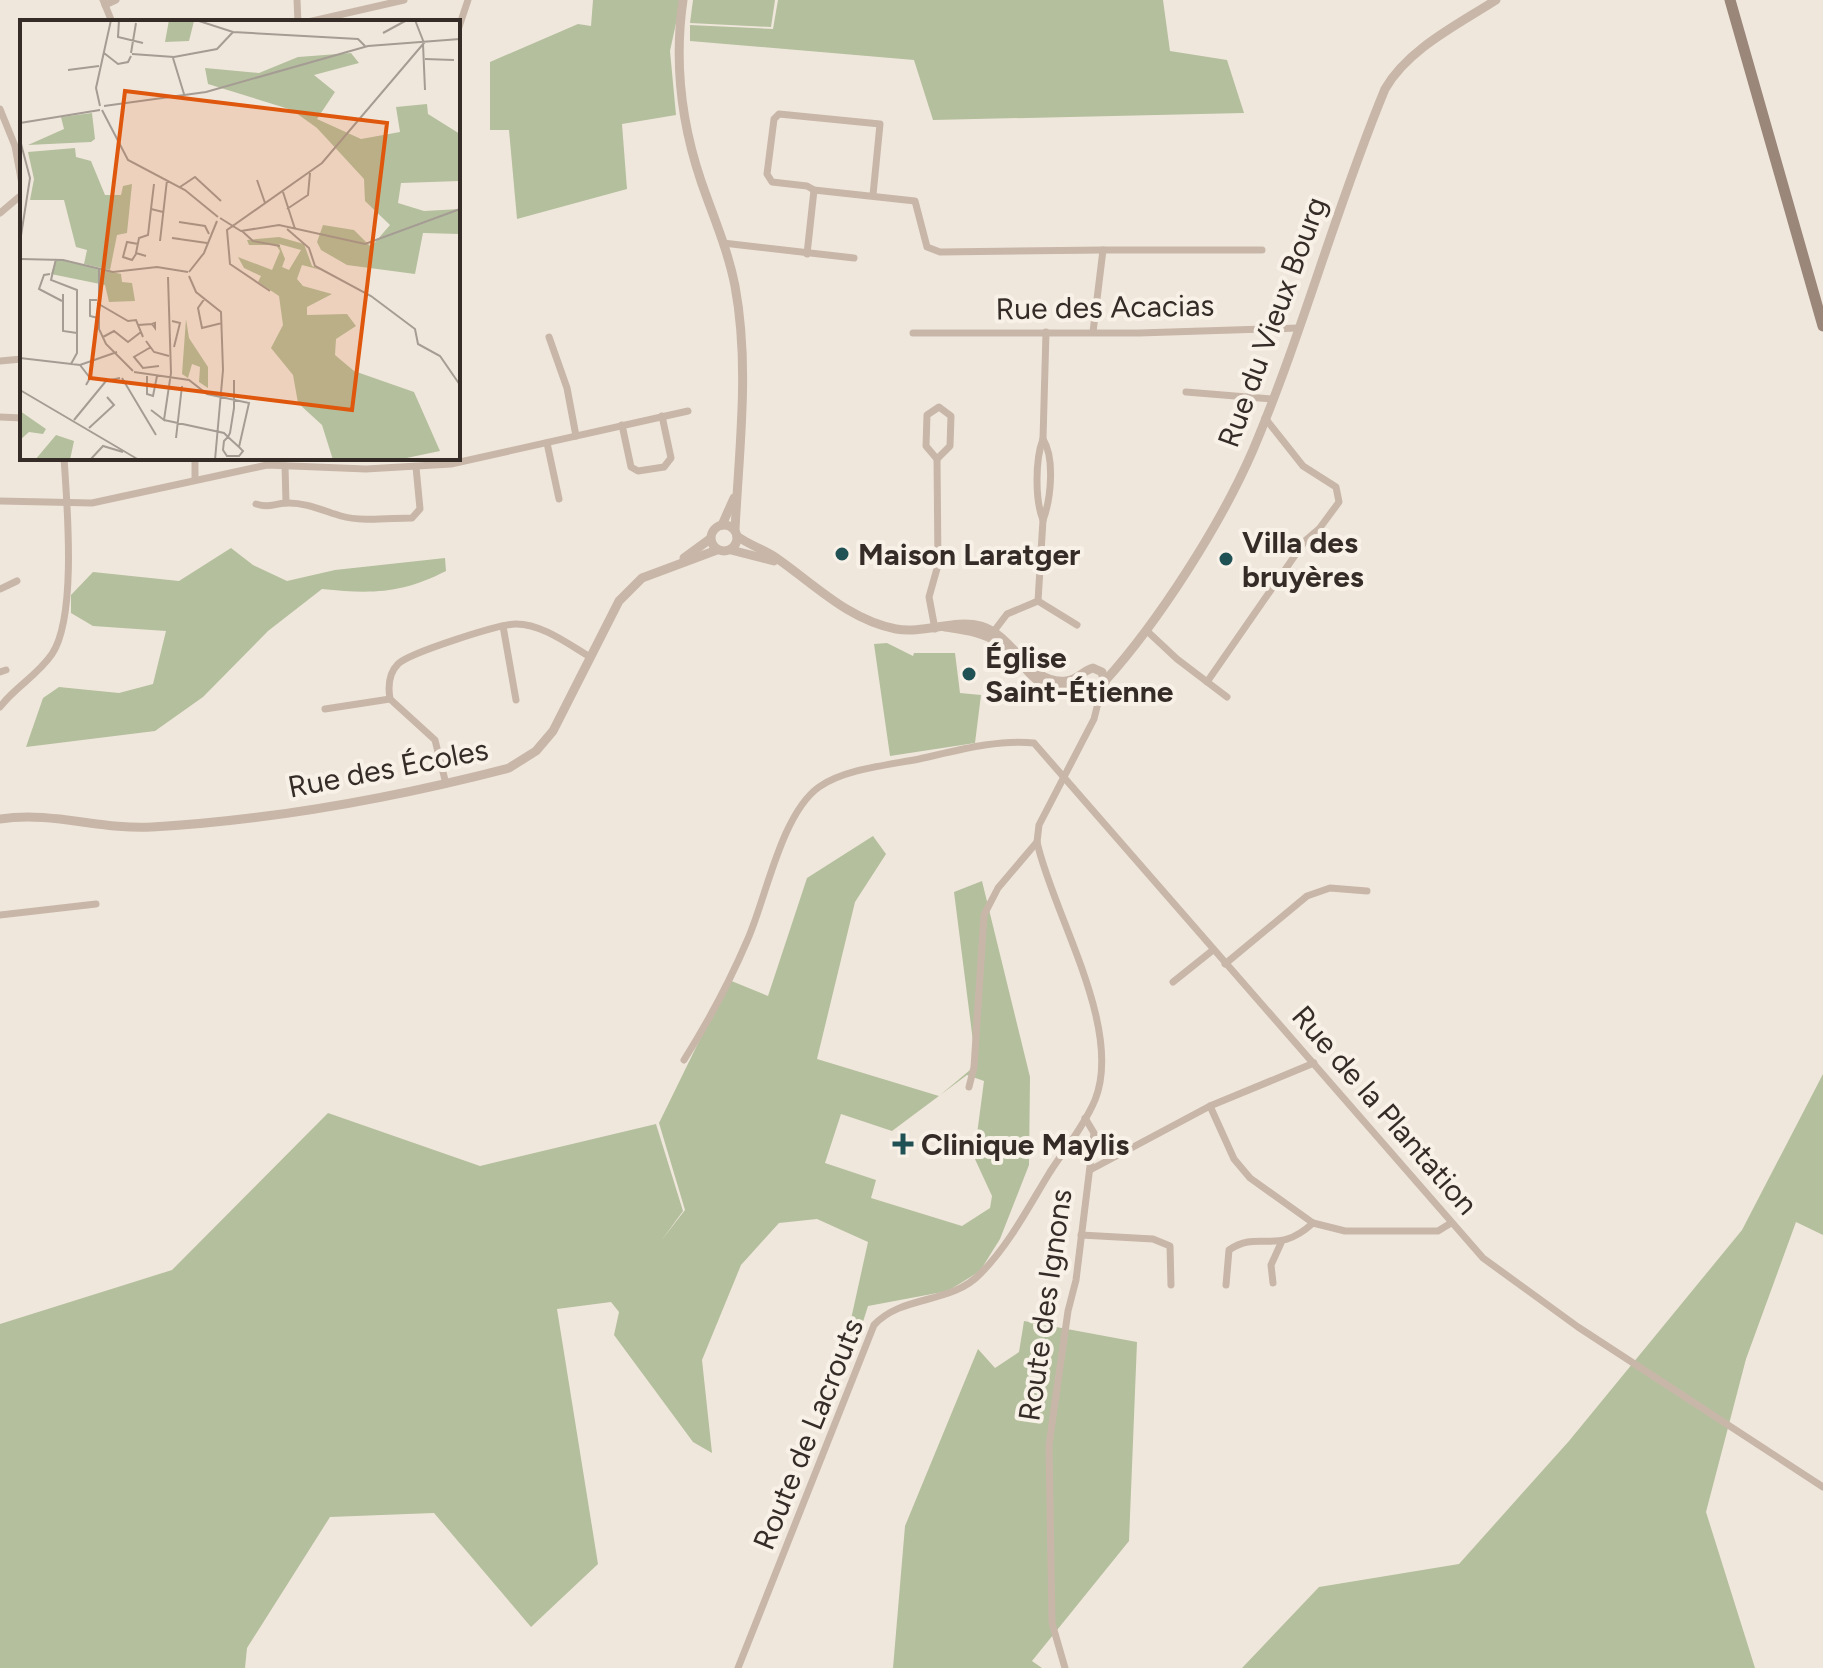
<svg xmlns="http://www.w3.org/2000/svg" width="1823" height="1668" viewBox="0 0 1823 1668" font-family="Figtree,sans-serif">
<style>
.green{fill:#b4bf9d;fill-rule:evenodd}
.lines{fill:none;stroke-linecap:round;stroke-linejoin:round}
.minor{stroke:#c8b7a9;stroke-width:7}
.tertiary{stroke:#c8b7a9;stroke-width:9}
.secondary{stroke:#9b867a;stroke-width:11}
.poi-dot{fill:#205154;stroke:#f8f1e8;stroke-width:3}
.labels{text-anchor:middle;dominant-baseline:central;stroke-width:8;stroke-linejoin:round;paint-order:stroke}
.street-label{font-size:30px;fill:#352c28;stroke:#f8f1e8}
.poi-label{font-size:30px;font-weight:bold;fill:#352c28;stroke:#f8f1e8;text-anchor:start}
.inset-road{fill:none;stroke:#a59c94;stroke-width:2}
.view{fill:#df570d;fill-opacity:0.15;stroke:#df570d;stroke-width:4}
.inset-edge{fill:none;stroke:#352c28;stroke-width:4}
</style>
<rect width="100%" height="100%" fill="#f0e7dc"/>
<g class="green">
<polygon points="593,0 681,0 670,51 676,115 622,124 627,189 517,219 509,130 490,130 490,62 578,24 591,26"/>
<polygon points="693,0 775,0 771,27 690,23"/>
<polygon points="778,0 1163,0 1170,51 1227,60 1244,113 933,120 914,60 690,41 690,25 773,29"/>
<path d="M 231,548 L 253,565 L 287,581 L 335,570 L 445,558 L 446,571 C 401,594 371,594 322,589 L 268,631 L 203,697 L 155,731 L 26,747 L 43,698 L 59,687 L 119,693 L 153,684 L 166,631 L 93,626 L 71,613 L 71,595 L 93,572 L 179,581 Z"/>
<polygon points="887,643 913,656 914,653 955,653 960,693 981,695 975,743 890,756 874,644"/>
<path d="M 873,836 L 886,854 L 855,902 L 817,1059 L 939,1096 L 976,1065 L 954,892 L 982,881 L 1030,1077 L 1029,1165 L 1000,1239 L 980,1271 L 948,1291 L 868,1306 L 850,1363 L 842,1360 L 868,1242 L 817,1219 L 779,1223 L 741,1265 L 702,1360 L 712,1453 L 693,1442 L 614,1335 L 619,1312 L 611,1302 L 557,1309 L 598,1564 L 531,1627 L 434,1513 L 330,1517 L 247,1648 L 245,1668 L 0,1668 L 0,1324 L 172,1270 L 328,1113 L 480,1166 L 656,1124 L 683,1211 L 661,1241 L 685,1210 L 659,1123 L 729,980 L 768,996 L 807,878 ZM 967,1075 L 984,1081 L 974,1157 L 992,1196 L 990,1208 L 962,1226 L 871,1198 L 876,1180 L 825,1163 L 841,1114 L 892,1131 Z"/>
<polygon points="1823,1074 1823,1235 1796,1222 1746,1359 1706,1512 1755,1668 1242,1668 1319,1587 1459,1564 1569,1441 1742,1230"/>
<polygon points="1024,1321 1137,1342 1129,1541 1032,1661 1042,1668 893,1668 905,1526 978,1349 995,1368 1019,1352"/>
</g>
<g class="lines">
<g class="minor">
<polyline points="103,0 112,22"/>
<polyline points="297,0 298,22"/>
<polyline points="105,5 116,0"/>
<polyline points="308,22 404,0"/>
<polyline points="458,30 468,0"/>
<polyline points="0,109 15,146 22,184"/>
<polyline points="814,190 807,186 772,182 767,174 774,119 779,114 880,124 873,195"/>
<polyline points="0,213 19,197"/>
<polyline points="723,243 854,258"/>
<polyline points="807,254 814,190 915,201 927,247 940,252 1103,250"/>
<polyline points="1093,332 1103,250 1262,250"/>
<polyline points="913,333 1139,333 1298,328"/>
<polyline points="549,337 567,388 576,436"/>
<polyline points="0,361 22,359"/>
<polyline points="1186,392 1272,399"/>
<polygon points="939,407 951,416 950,446 937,459 926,446 927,415"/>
<polyline points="0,417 22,418"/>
<polyline points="622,425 631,467 638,471 664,467 671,458 662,416"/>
<polyline points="547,443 559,499"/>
<polyline points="195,458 195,480"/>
<polyline points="285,466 286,503"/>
<polyline points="0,501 92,503 267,465 366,469 451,464 688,411"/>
<path d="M 256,504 C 269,508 273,504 286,503 C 305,502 324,511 341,516 C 361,522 391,518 412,518 L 420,509 L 416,467"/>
<path d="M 1043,520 C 1035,500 1035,460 1043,439 L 1046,332"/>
<polyline points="0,589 17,581"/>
<polyline points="1038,601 1077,625"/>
<polyline points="503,626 516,700"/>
<polyline points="935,629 929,597 938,565 937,459"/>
<polyline points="1146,630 1177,659 1227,697"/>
<path d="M 991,635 L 1007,614 L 1038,601 L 1043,520 C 1051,499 1055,458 1043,439"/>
<polyline points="0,672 6,670"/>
<polyline points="1207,682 1305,541 1319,529 1339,502 1336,487 1303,466 1265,418"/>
<path d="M 0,707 C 15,687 37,676 52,654 C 77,617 67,504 64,458"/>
<polyline points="325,709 390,699"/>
<path d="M 446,784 L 435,740 L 390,699 C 388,687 389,673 398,664 C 409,653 499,624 516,624 C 542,624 568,644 590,657"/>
<polyline points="0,915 96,904"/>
<polyline points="1225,964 1307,896 1330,888 1367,891"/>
<polyline points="1173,982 1213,950"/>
<path d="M 684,1060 C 708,1022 729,983 747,941 C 766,899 781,814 819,787 C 845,769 888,765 919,759 C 955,751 997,739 1034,743 L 1483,1258 L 1578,1327 L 1823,1487"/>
<polyline points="969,1087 974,1067 984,915 998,888 1037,842"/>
<polyline points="1210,1106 1234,1159 1250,1178 1313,1223 1345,1231 1438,1231 1451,1223"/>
<polyline points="1090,1170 1210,1106 1314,1063"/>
<polyline points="1081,1235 1153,1239 1170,1246 1171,1285"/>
<polyline points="1273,1283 1271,1265 1281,1243"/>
<path d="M 1226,1285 L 1229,1250 C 1260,1229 1276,1257 1313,1223"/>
<path d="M 738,1668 L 874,1325 C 903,1294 951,1305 981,1273 C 1009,1245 1029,1206 1050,1172 C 1065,1149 1084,1126 1095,1100 C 1124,1028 1052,912 1037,842 L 1039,825 L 1094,719 L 1101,691"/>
<polyline points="1065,1668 1052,1623 1049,1445 1068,1311 1076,1280 1092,1150 1094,1133 1085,1118"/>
</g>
<g class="tertiary">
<path d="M 683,0 C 674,62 681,122 701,181 C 713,216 728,250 735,286 C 750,367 739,448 735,530"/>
<circle cx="724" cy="538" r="13"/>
<polyline points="722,525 734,498"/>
<path d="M 737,536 C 749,545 763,549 775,557 C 813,583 848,620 896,629 C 924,634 954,619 981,626 C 1015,636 1028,685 1066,681 C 1078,680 1082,671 1093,668 L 1102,672 L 1105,684 L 1101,691 C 1091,695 1086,690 1077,690 C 1023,688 1034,667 999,643 C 983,632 964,630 945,627"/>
<polyline points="731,550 774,561"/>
<polyline points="684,558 710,539"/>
<path d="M 1105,681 C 1159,621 1221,524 1253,450 C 1303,332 1336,207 1385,89 C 1408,49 1457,25 1496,0"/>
<path d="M 0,819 C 52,811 101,830 152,827 C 273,820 393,798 509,768 L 536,751 L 553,731 L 619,601 L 642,578 L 717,550"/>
</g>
<polyline class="secondary" points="1730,0 1823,326"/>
</g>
<g class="poi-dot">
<circle cx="842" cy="554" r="8"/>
<circle cx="1226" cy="559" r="8"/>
<circle cx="969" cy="674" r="8"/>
<path d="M899 1132h8v8h8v8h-8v8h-8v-8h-8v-8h8z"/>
</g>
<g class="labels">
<g class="street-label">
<text transform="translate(1105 307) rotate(-1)">Rue des Acacias</text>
<text transform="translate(1272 322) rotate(-70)">Rue du Vieux Bourg</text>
<text transform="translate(388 768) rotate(-11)">Rue des Écoles</text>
<text transform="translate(1385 1110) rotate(49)">Rue de la Plantation</text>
<text transform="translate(1045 1305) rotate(-82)">Route des Ignons</text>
<text transform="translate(808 1434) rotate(-68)">Route de Lacrouts</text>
</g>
<g class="poi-label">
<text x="1242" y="542">Villa des<tspan x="1242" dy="34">bruyères</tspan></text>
<text x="858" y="554">Maison Laratger</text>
<text x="985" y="657">Église<tspan x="985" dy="34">Saint-Étienne</tspan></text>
<text x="921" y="1144">Clinique Maylis</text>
</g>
</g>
<g transform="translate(20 20)">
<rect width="440" height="440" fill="#f0e7dc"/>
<path d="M 149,0 L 174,1 L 169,21 L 145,22 ZM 331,33 L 339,43 L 294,55 L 315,72 L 297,99 L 341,119 L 380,112 L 376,87 L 407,84 L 408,94 L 440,114 L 440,161 L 381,163 L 378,183 L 404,191 L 440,189 L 440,214 L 403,213 L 395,254 L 327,245 L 301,230 L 297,222 L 303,205 L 334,210 L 351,227 L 370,205 L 345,181 L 344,159 L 297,108 L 272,90 L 188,64 L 185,48 L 239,53 L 278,37 ZM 72,93 L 75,119 L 71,122 L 8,125 L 44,109 L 41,97 ZM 55,128 L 56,137 L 71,141 L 85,175 L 101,175 L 103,166 L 112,164 L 107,213 L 97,215 L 90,250 L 64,244 L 67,230 L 56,227 L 44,180 L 10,180 L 14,159 L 8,132 ZM 259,217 L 284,224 L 292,246 L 301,250 L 282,245 L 277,259 L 283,266 L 312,274 L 287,287 L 287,295 L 327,294 L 336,306 L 316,319 L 315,335 L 334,351 L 394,372 L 420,431 L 377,440 L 313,440 L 302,405 L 278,383 L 273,355 L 251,328 L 263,305 L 259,276 L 238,262 L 241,256 L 224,248 L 218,237 L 252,250 L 260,231 L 256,225 L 229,225 L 227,220 ZM 259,224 L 281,230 L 269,250 L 262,247 L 265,239 ZM 36,239 L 101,254 L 102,262 L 112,263 L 115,281 L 89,282 L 85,265 L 31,254 ZM 166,299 L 169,318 L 188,347 L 188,368 L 179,362 L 180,347 L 172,344 L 168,358 L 162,354 ZM 0,391 L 26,409 L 23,414 L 9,412 L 0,420 ZM 36,415 L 54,421 L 50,440 L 15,440 Z" fill="#b4bf9d" fill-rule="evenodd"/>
<path class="inset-road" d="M 99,0 L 98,17 L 123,23M 176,0 L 213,12 L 338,19 L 345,26M 363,13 L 387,0M 403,24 L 405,70M 84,33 L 98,44 L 108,42 L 111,36M 111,33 L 116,3M 112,34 L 154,37 L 197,29 L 213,12M 153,38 L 164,74M 405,39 L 434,40M 48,50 L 79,46M 80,86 L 76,68 L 91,0M 84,86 L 186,72 L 348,26 L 440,19M 82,90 L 108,140 L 165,170 L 198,197M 0,103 L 80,90M 0,120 L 10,158 L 0,222M 237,160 L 245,183M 134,164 L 131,189 L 143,192M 160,167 L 175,157 L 201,181M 263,172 L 275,209M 267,189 L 288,175 L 290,153M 200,198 L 221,211 L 259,205 L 345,224 L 440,189M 159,202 L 185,206 L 189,214M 267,209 L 289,228 L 295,246 L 351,276 L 395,309 L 398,324 L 420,336 L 440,365M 222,211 L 233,221 L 260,226M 160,219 L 152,218 L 187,223M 140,221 L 147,160M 116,234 L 112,240 L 103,237 L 107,222 L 118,224M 126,236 L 116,233 L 119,218 L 128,215 L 131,189M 1,239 L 43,240 L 93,252 L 137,247 L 168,252M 36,239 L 31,260 L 57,270 L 57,333 L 51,344M 79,249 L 79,309 L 86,324 L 113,351M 169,252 L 184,233 L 197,201M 30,254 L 24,255 L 19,269 L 42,281M 169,256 L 176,272 L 201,292 L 203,350 L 195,440M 250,271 L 210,244 L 207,210 L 302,143 L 404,23 L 395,0M 43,274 L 43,311 L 57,313M 185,278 L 178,288 L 182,308 L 202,303M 77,280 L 70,280 L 70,296 L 78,298M 77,283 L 108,301 L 116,300 L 123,317M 152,301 L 160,303 L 154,327M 118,305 L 132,304 L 135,303 L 135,308 L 132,304M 83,317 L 94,311 L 108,322 L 121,312M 126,321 L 134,332 L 149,336M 131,327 L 114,337 L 123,348 L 139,346M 0,338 L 60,345 L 97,332M 60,345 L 70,358 L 66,365M 114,352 L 169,360 L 187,374 L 229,383 L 219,427M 127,356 L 127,374 L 133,376 L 137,356M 102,358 L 136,415M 0,370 L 119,440M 131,390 L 144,400 L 151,353 L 148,257M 54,400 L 86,361 L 100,358M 144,400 L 204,413 L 208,417 L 219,427 L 223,431 L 219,436 L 207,436 L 203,430 L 204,421 L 208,417 L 210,413 L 214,388 L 214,360M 69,408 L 94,385 L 87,377M 156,418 L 162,366M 70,440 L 83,426 L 103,432"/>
<path class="view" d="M 105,71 L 367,103 L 332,390 L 70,358 Z"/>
<rect width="440" height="440" class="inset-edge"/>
</g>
</svg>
